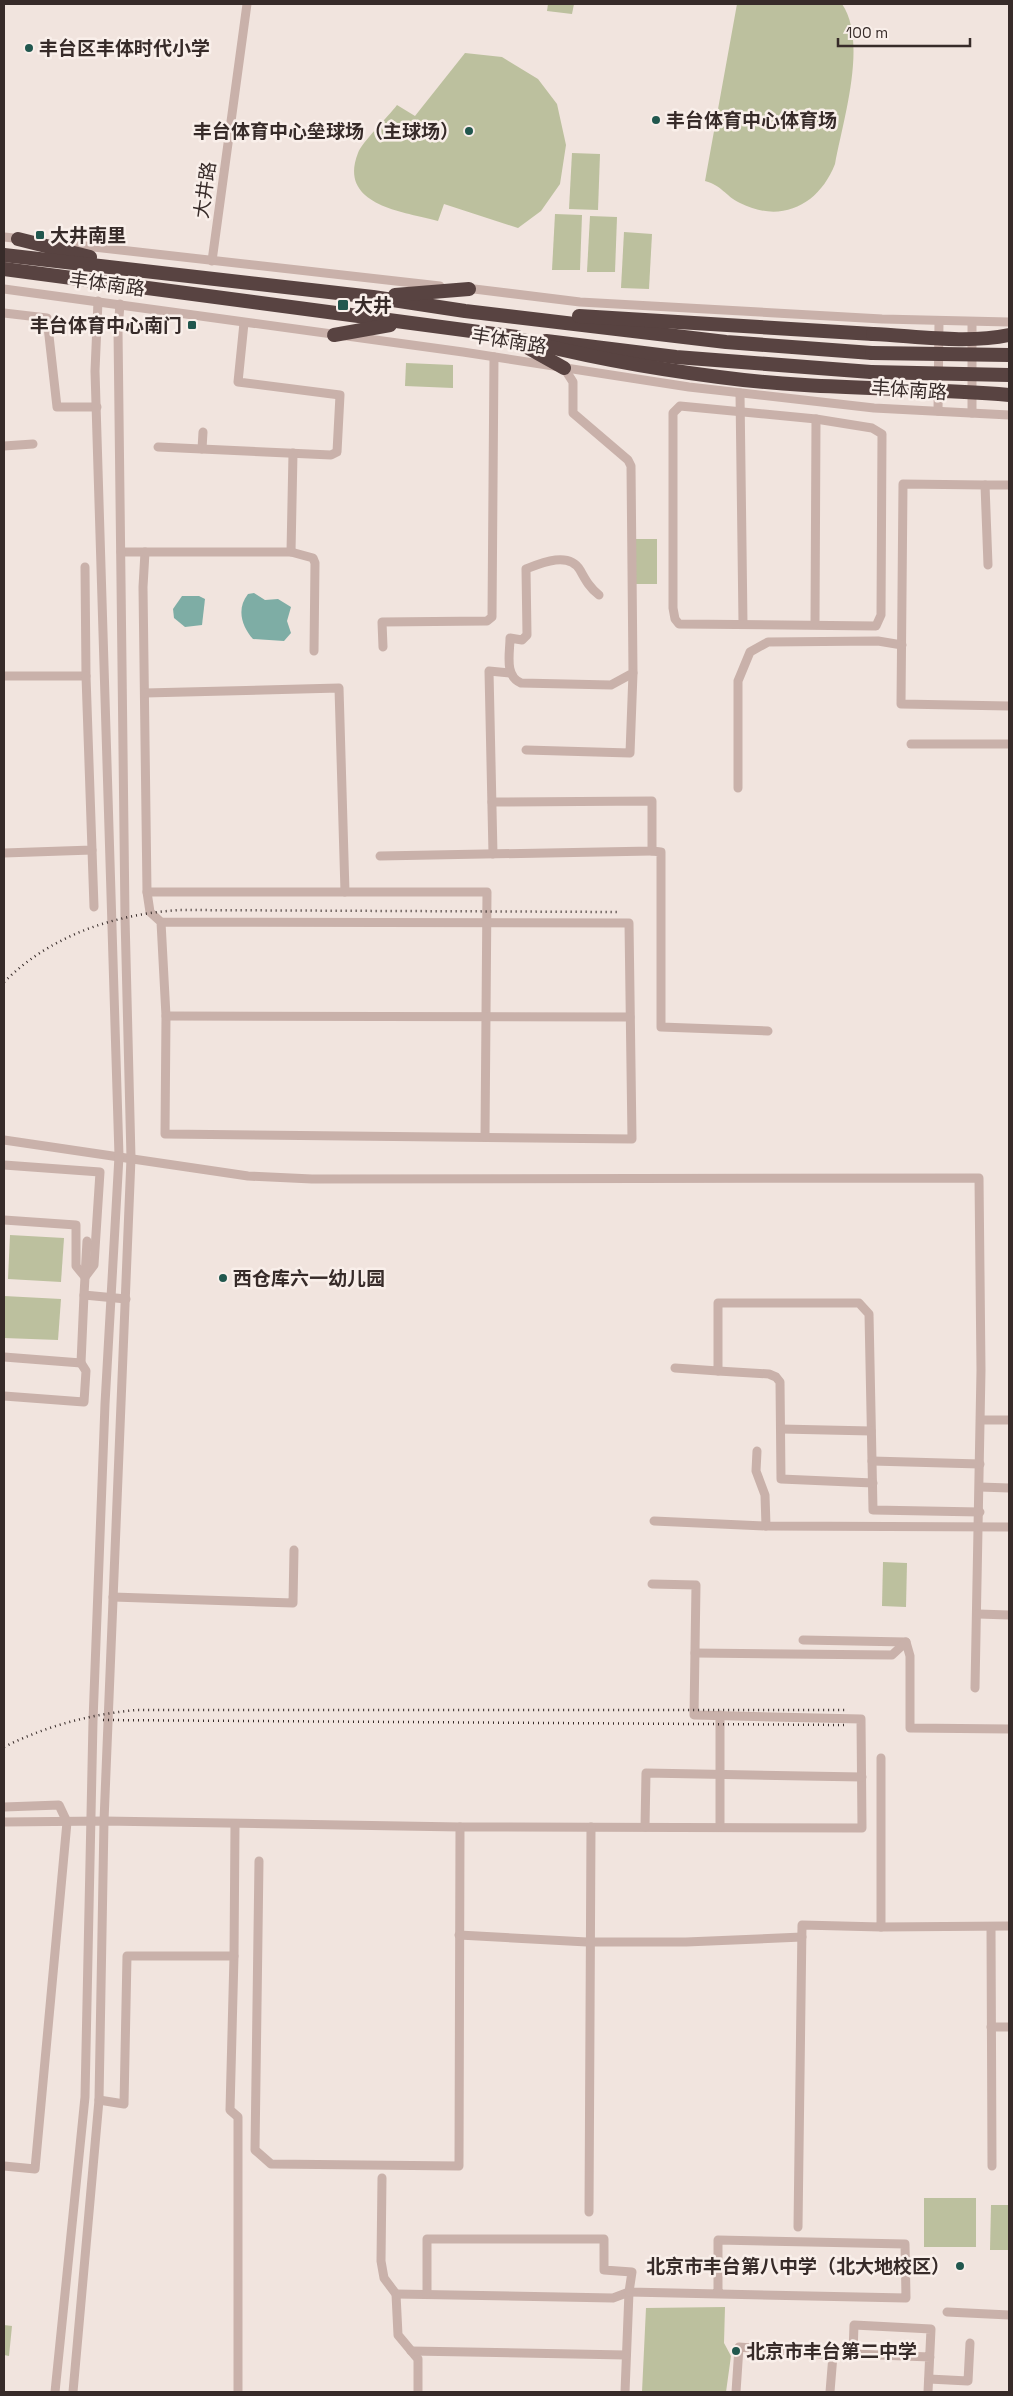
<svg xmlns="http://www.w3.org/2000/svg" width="1013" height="2396" viewBox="0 0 1013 2396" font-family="'Space Grotesk','Noto Sans SC',sans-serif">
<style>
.green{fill:#bcc09e}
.water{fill:#7eada5}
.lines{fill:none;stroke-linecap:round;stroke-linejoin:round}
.minor{stroke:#c9b1aa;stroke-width:9}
.highway{stroke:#584341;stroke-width:14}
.rail{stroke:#372b29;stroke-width:2.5;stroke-dasharray:1 4;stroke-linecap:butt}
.highway-bridge{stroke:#584341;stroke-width:14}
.poi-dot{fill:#21574e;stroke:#f9efea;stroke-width:2}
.labels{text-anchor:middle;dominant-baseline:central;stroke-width:5;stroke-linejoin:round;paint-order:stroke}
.poi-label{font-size:19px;font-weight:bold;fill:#372b29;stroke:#f9efea;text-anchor:start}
.street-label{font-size:19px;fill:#372b29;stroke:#f9efea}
</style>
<rect width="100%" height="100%" fill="#f1e4de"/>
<g class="green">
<polygon points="548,4 574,4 572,14 547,11"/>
<path d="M 737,4 L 842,4 C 868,42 843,120 835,164 C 819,205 781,224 740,203 C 724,195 723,186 705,181 Z"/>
<path d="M 465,53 L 502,57 L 538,79 L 557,104 L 566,145 L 560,184 L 541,211 L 518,228 L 444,204 L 438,221 C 405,212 337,206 358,153 C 362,142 388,117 397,105 L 415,116 Z"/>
<polygon points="572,153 600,154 598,210 569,209"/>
<polygon points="555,214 582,215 580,270 552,270"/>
<polygon points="590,216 617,217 615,272 587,272"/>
<polygon points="624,232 652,234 649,289 621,288"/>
<polygon points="406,363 453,365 453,388 405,386"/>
<polygon points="634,539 657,539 657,584 633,584"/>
<polygon points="10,1235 64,1238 61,1282 8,1279"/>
<polygon points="4,1296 61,1299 58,1340 4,1338"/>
<polygon points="883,1562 907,1563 906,1607 882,1606"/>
<rect x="924" y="2198" width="52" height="49"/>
<polygon points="991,2205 1009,2205 1009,2250 990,2250"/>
<polygon points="725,2307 724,2343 731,2356 726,2392 642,2392 646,2308"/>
<polygon points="4,2325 12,2326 9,2356 4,2355"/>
</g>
<g class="water">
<path d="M 254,593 L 265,600 L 278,599 L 291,607 L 287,621 L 291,633 L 284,641 L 253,639 C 242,627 236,609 248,594 Z"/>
<polygon points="182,596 199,596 205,599 202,625 185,627 174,618 173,609"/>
</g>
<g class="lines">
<g class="minor">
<polyline points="4,237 23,239"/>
<polyline points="58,243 440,286"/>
<polyline points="212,261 247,4"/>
<polyline points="466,288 580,302 882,319 1009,322"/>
<polyline points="4,289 463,352 689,387 874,408 1009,415"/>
<polyline points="4,313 47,318 57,407 97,407"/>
<polyline points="972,322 972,413"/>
<path d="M 564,368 L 573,382 L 573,413 L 628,460 L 631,466 L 633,673 L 611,685 L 521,683 C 504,676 510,653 510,638 L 522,640 L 527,635 L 526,569 C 541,563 569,551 580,570 C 586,581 590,588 599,595"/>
<polyline points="740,393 743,623"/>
<polygon points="680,406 816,419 872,428 882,434 881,615 876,626 679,624 675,619 673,608 673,413"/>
<polyline points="938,411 939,321"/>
<polyline points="4,446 33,444"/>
<polyline points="158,447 331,455 337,452 340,395 238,382 244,323"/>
<polyline points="202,449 203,432"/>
<polyline points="985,485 903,484 901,704 1009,706"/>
<polyline points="121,552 145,552 143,587 147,892 150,912 161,922 166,1016 165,1134 632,1139 629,923 161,922"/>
<polyline points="145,552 291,552 293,453"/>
<polyline points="291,552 313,558 315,563 314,651"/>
<polyline points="988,565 985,485 1009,485"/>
<polyline points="815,624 816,419"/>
<polyline points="383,647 382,622 487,621 492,617 494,357"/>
<polyline points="4,676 86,676 85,567"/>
<polyline points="145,693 339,688 345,892"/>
<polyline points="911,744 1009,744"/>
<polyline points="526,750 630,753 633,673"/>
<polyline points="738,788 738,681 750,652 768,642 878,641 902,645"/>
<polyline points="92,850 94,907"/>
<polyline points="652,851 661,852 661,1027 768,1031"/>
<polyline points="4,853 92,850 86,676"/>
<polyline points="493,854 489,671 510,673"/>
<polyline points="380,856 652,851 652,801 492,802"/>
<polyline points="147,892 487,892 485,1137"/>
<polyline points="166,1016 630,1017"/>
<polyline points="4,1140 248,1176 312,1179 979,1178 981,1370 975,1688"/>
<polyline points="4,1165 100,1172 94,1265 85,1277 76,1266 76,1225 4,1220"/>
<polyline points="87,1241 84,1295 126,1299"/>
<polyline points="4,1357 81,1363 84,1295"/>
<polyline points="675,1368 718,1371 718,1303 859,1303 869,1314 873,1510 980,1512"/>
<polyline points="718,1371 769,1374 776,1377 780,1382 781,1479 873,1483"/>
<polyline points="4,1396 84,1402 86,1371 81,1363"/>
<polyline points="981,1420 1009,1420"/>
<polyline points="781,1429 871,1431"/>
<polyline points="757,1451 756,1471 765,1495 766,1526"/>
<polyline points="872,1461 980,1464"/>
<polyline points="980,1487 1009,1488"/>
<polyline points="654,1521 766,1526 1009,1527"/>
<polyline points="113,1597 293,1603 294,1550"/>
<polyline points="978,1614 1009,1615"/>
<polyline points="803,1640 906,1642"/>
<polyline points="695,1653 892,1655 906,1642 910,1656 910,1728 1009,1729"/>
<polyline points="4,1807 59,1805 67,1822 35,2169 4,2166"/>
<polyline points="4,1822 104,1821 460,1827 862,1828 861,1719 694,1715 696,1585 652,1584"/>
<polyline points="645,1827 646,1773 862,1777"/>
<polyline points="720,1827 720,1715"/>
<polyline points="259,1861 255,2150 271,2164 459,2166 460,1827"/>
<polyline points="881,1927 1009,1926"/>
<polyline points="991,1927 992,2166"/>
<polyline points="459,1935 587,1942 686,1942 802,1937"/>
<polyline points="234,1956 230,2110 238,2117 238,2392"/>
<polyline points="991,2027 1009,2027"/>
<polyline points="99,2100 124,2104 127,1956 234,1956 235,1824"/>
<polyline points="382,2178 381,2261 384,2278 396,2294 398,2335 418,2359 418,2392"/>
<polyline points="589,2212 591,1827"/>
<polyline points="798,2227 802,1925 881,1927 881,1758"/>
<polyline points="396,2294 613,2298 629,2292 625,2392"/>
<polyline points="427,2294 427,2239 604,2239 604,2270 632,2272 629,2292 906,2298 905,2244 718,2240 718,2293"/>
<polyline points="947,2312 1009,2315"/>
<polyline points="411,2351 626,2355"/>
<polyline points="929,2379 968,2381 970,2343"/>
<polyline points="55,2392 85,2097 93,1721 105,1404 119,1156 95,371 98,301"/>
<polyline points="73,2392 99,2100 104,1821 131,1158 125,917 118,330 120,304"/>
<polyline points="736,2392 739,2347 833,2355 830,2392"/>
<polyline points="928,2392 931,2329 854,2325 853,2354 930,2357"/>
</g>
<g class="highway">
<polyline points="18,239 90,257"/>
<polyline points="4,255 373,297 465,311 726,342 872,353"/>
<polyline points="4,269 517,337"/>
<polyline points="395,295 469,289"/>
<polyline points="579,316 873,334"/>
<polyline points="334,335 390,325"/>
<polyline points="514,340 564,368"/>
<polyline points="546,341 676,357 871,372"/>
</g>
<g class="rail">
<path d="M 4,982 C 51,935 115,914 180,910 L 618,912"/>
<polyline points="103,1720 846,1725"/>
<path d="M 4,1747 C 46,1726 91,1714 137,1710 L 847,1710"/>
</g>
<g class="highway-bridge">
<path d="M 873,334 C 917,336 966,344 1009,335"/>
<path d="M 507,336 C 577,355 647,368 719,377 C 815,390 913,387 1009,395"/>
<polyline points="872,353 1009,355"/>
<polyline points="871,372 1009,375"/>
</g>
</g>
<g class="poi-dot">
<circle cx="29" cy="48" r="5"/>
<circle cx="656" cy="120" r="5"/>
<circle cx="469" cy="131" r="5"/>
<rect x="35" y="230" width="10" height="10" rx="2.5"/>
<rect x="337" y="299" width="12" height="12" rx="2.5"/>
<rect x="187" y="320" width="10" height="10" rx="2.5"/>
<circle cx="223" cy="1278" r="5"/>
<circle cx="960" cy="2266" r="5"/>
<circle cx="736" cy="2351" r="5"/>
</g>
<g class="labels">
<g class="poi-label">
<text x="39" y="48">丰台区丰体时代小学</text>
<text x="666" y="120">丰台体育中心体育场</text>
<text x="459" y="131" text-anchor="end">丰台体育中心垒球场（主球场）</text>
<text x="50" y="235">大井南里</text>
<text x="354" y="305">大井</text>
<text x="182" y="325" text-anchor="end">丰台体育中心南门</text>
<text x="233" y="1278">西仓库六一幼儿园</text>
<text x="950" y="2266" text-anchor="end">北京市丰台第八中学（北大地校区）</text>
<text x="746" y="2351">北京市丰台第二中学</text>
</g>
<g class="street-label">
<text transform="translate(205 190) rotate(-82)">大井路</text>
<text transform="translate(107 284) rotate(8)">丰体南路</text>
<text transform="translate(509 341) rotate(9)">丰体南路</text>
<text transform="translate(909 390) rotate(4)">丰体南路</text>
</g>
</g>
<rect width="1013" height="2396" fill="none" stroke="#372b29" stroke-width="10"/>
<path d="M838 38v8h132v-8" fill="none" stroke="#372b29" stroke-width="2.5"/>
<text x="846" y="38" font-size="15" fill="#372b29" stroke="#f9efea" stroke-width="4" paint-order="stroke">100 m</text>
</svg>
